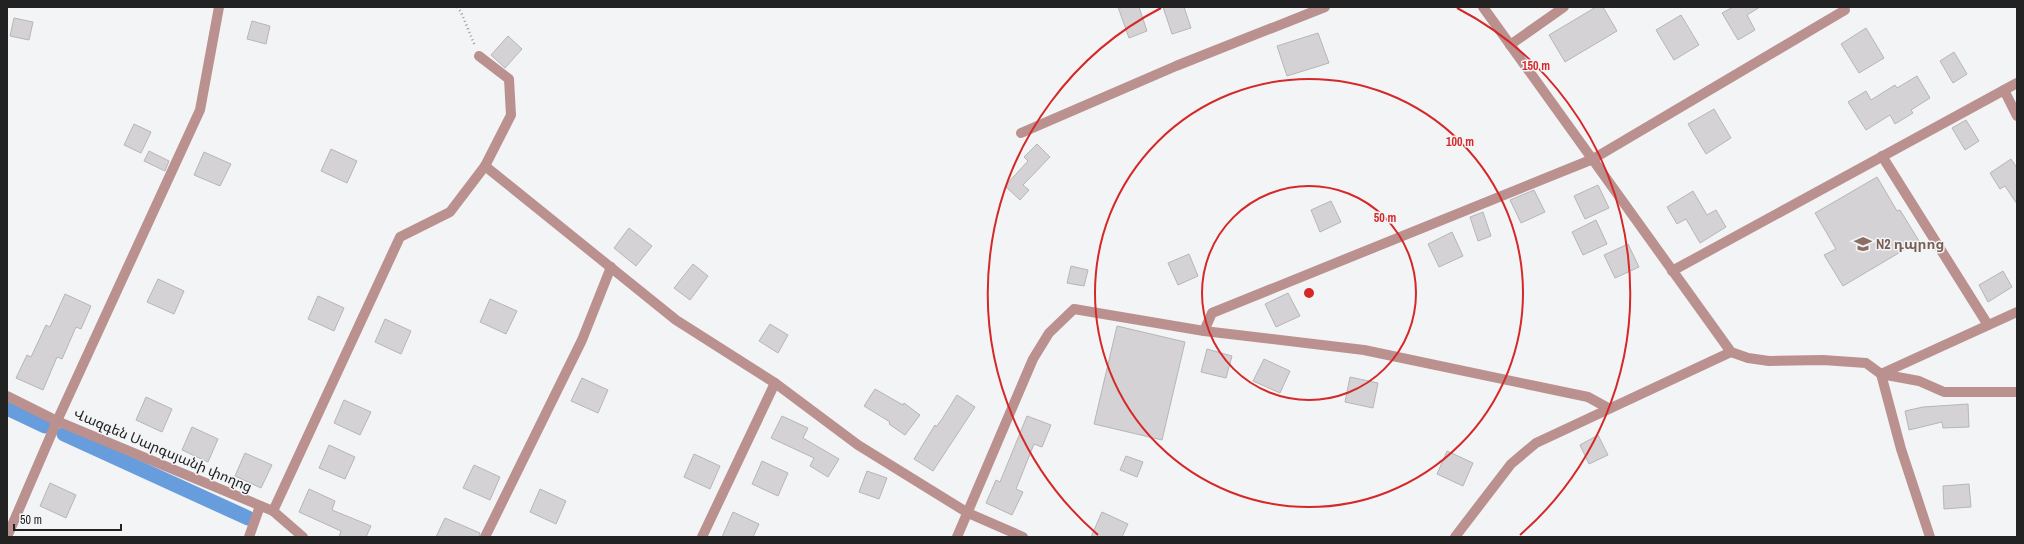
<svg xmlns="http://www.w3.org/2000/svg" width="2024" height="544" viewBox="0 0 2024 544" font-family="'Archivo Narrow','Noto Sans Armenian',sans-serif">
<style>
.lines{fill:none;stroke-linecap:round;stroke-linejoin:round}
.canal{stroke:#689ddd;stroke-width:15}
.building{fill:#d4d2d4;stroke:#b7b6b7}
.path{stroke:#98999a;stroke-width:2.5;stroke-dasharray:1 3;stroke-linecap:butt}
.minor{stroke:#bb918f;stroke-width:10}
.ring{fill:none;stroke:#d62828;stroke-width:2}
.labels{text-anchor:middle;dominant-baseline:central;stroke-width:3;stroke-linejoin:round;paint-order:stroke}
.education-label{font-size:14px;font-weight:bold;fill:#785e54;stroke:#f2f4f5;text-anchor:start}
.street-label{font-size:14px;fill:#222223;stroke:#f2f4f5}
.centre{fill:#d62828;stroke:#f2f4f5;stroke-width:2}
.ring-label{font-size:12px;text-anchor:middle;font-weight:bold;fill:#d62828;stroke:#f2f4f5;stroke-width:3;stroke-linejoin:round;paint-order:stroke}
</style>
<rect width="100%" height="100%" fill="#f2f4f5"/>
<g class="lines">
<g class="canal">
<polyline points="7,408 45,426"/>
<polyline points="64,434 248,518"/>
</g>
</g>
<g class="building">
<polygon points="1118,7 1139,7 1147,31 1129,38"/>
<polygon points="1163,7 1184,7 1191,28 1172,34"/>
<polygon points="1596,7 1603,7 1617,31 1565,62 1549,35"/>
<polygon points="1733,7 1760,7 1747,15 1755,30 1738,40 1722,13"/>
<polygon points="1681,15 1699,45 1674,60 1656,30"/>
<polygon points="14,18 33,22 29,40 10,36"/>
<polygon points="252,21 270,26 266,44 247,39"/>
<polygon points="1866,28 1884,58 1859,73 1841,44"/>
<polygon points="1318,33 1329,63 1287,76 1277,46"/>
<polygon points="508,36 522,49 505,68 491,55"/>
<polygon points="1954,52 1967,74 1953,83 1940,61"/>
<polygon points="1917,76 1930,98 1911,110 1913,113 1895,124 1890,115 1866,130 1848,102 1866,91 1871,100 1895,85 1897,88"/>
<polygon points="1714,109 1731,138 1706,154 1688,124"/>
<polygon points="1966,120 1979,141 1965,150 1952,128"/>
<polygon points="134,124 151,132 141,153 124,145"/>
<polygon points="1037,144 1050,157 1023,185 1029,190 1020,200 1005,186 1028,161 1024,157"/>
<polygon points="331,149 357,161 347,183 321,171"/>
<polygon points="149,151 169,161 165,171 144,161"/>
<polygon points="204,152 231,164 220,186 194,175"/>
<polygon points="2011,159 2017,168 2017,204 2005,186 2000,189 1990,173"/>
<polygon points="1877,177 1897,211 1900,210 1919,241 1843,286 1824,255 1836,249 1815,213"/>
<polygon points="1598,185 1609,208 1585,219 1574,196"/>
<polygon points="1534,190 1545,212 1521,223 1510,200"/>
<polygon points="1693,191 1707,215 1716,210 1726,227 1700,243 1686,219 1677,224 1667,207"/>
<polygon points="1331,201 1341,222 1320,232 1311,210"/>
<polygon points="1483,212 1491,236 1478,241 1470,217"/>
<polygon points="1596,220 1607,244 1583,255 1572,232"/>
<polygon points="629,228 652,246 636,266 614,248"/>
<polygon points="1452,232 1463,256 1439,267 1428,244"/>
<polygon points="1628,244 1639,267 1615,278 1604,255"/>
<polygon points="1189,254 1198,276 1178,285 1168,263"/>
<polygon points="693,264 708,276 690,300 674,288"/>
<polygon points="1071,266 1088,270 1084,286 1067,283"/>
<polygon points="2003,271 2012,287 1988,302 1979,285"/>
<polygon points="158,279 184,291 174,314 147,302"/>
<polygon points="1288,293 1300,316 1276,327 1265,304"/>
<polygon points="65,294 91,306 81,329 76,327 62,359 57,357 43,390 16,378 27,355 31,357 46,325 50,327"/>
<polygon points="318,296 344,308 334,331 308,319"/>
<polygon points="490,299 517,311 506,334 480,322"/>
<polygon points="385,319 411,331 401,354 375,342"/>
<polygon points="770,324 788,335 778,353 759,341"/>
<polygon points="1117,326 1185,342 1162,440 1094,424"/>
<polygon points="1207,349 1232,356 1226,378 1201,372"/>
<polygon points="1264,359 1290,371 1280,393 1253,381"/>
<polygon points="1350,377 1378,383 1373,408 1345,402"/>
<polygon points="582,378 608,390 598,413 571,401"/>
<polygon points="875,389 903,405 904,403 920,415 905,435 889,424 890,422 864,406"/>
<polygon points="957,395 975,407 933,471 914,459 935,425 936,427 942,419"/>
<polygon points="146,397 172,409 162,432 136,420"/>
<polygon points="344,400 371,412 360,435 334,423"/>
<polygon points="1968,404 1969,427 1943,428 1942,422 1909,430 1905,411 1923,407"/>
<polygon points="782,416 808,428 803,438 839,459 828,477 810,466 814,458 771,438"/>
<polygon points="1027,416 1051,425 1042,447 1034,444 1016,489 1023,492 1012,515 986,503 996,480 1000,482"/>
<polygon points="192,427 218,439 208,462 182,450"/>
<polygon points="1598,435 1608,455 1589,464 1580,445"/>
<polygon points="329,445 355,457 345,479 319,468"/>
<polygon points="1447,451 1473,463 1463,486 1437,474"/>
<polygon points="245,453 272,465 261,488 235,476"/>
<polygon points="694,454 720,466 710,489 684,477"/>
<polygon points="1126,456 1143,462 1137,477 1120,470"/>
<polygon points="762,461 788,473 778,496 752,484"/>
<polygon points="474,465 500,477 490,500 463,488"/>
<polygon points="867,471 887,478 879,499 859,492"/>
<polygon points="50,483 76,495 66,518 40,506"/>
<polygon points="1969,484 1971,507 1944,509 1943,486"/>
<polygon points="309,489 335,501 332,510 371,526 366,537 339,537 341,531 299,512"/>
<polygon points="540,489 566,501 556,524 530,512"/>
<polygon points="733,512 759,524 753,537 722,537"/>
<polygon points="1102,512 1128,524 1122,537 1091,537"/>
<polygon points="445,518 480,533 479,537 436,537"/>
</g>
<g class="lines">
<polyline class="path" points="457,7 461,12 475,46"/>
<g class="minor">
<polyline points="1483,7 1731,352 1748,358 1769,361 1823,360 1866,363 1881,374 1919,381 1944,392 2017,392"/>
<polyline points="1510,45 1564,7"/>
<polyline points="2004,90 2017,116"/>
<polyline points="1021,133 1176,66 1325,7"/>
<polyline points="1882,156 1988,325"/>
<polyline points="485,166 676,320 775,383 858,445 968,513 1023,537"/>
<polyline points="1672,271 2017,83"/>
<polyline points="1204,331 1212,313 1593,159 1845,10"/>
<polyline points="1881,374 1901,449 1930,537"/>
<polyline points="1881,374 2017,312"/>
<polyline points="7,396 57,421 273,511 303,537"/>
<polyline points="273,511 400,237 450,212 485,166 511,115 509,79 479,56"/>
<polyline points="7,537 57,421 200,110 219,7"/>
<polyline points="249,537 260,506"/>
<polyline points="485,537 582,340 611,267"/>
<polyline points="702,537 775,383"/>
<polyline points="957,537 1033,359 1049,333 1074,309 1204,331 1364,350 1588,397 1608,408"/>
<polyline points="1455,537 1511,464 1536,443 1731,352"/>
</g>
</g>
<g class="ring">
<circle cx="1309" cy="293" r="107"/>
<circle cx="1309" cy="293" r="214"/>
<path d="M1098 535A321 321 0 0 1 1161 8M1457 8A321 321 0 0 1 1520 535"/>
</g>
<defs>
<g id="school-bare" transform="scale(1.38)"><path d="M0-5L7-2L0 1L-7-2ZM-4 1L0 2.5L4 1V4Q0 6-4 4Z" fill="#8d6e63" stroke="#f2f4f5" stroke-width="2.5" paint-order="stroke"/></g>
</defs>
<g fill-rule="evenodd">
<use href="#school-bare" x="1863" y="244"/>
</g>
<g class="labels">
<g class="education-label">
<text x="1876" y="244">N2 դպրոց</text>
</g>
<g class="street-label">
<text transform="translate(163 450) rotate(23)">Վազգեն Սարգսյանի փողոց</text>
</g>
</g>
<circle cx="1309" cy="293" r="6" class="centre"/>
<g class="ring-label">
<text x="1536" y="70">150 m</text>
<text x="1460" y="146">100 m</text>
<text x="1385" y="222">50 m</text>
</g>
<rect width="2024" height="544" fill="none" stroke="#222223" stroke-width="16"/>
<path d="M14 524v6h107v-6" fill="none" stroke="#222223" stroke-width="2"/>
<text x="20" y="524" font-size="12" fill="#222223" stroke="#f2f4f5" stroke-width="3" paint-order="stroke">50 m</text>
</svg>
